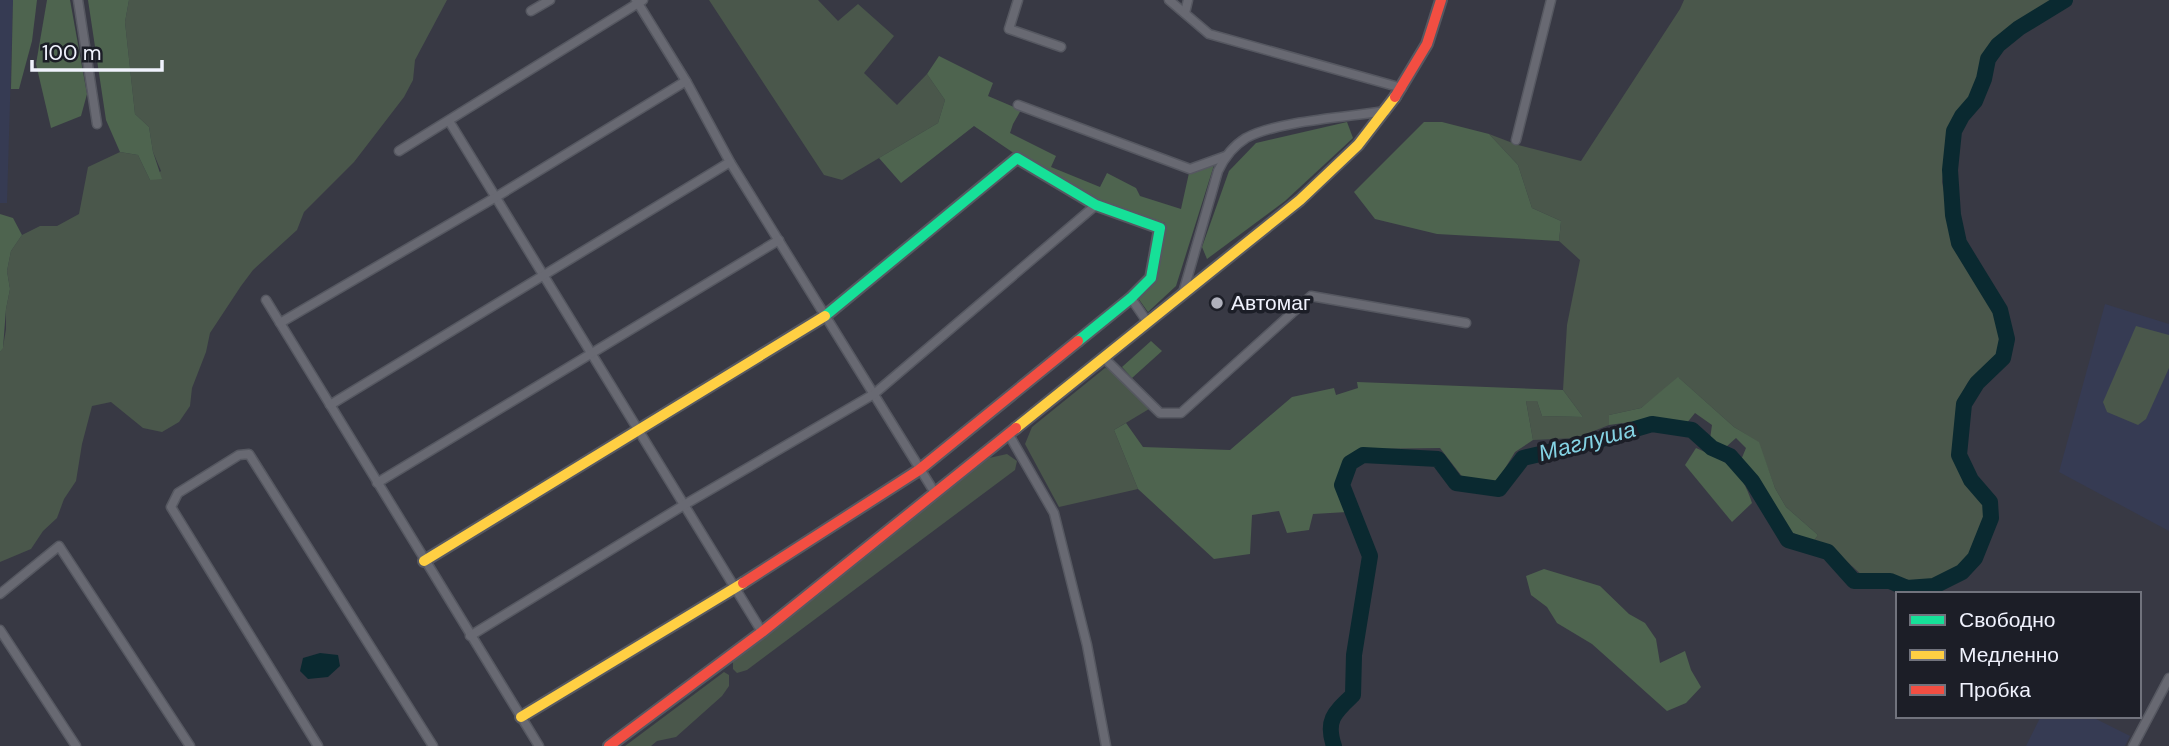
<svg xmlns="http://www.w3.org/2000/svg" width="2169" height="746" viewBox="0 0 2169 746" font-family="'DM Sans',sans-serif">
<style>
.built{fill:#363b53}
.green{fill:#4a574b}
.forest{fill:#4e644f}
.water{fill:#0a2930}
.lines{fill:none;stroke-linecap:round;stroke-linejoin:round}
.river{stroke:#0a2930;stroke-width:16}
.street-casing{stroke:#565861;stroke-width:11}
.fast-casing{stroke:#565861;stroke-width:14}
.slow-casing{stroke:#565861;stroke-width:14}
.jam-casing{stroke:#565861;stroke-width:14}
.street{stroke:#686972;stroke-width:8}
.fast{stroke:#16e098;stroke-width:10}
.slow{stroke:#ffcf43;stroke-width:10}
.jam{stroke:#f24e42;stroke-width:10}
.poi-dot{fill:#b0b1bc;stroke:#1c1e27;stroke-width:2.5}
.labels{text-anchor:middle;dominant-baseline:central;stroke-width:7;stroke-linejoin:round;paint-order:stroke}
.poi-label{font-size:21px;fill:#f0f2fd;stroke:#1c1e27;text-anchor:start}
.water-label{font-size:23px;font-style:italic;fill:#84d2e3;stroke:#1c1e27}
</style>
<rect width="100%" height="100%" fill="#383944"/>
<g class="built">
<polygon points="0,0 13,0 7,203 0,203"/>
<polygon points="2105,304 2169,324 2169,531 2059,472"/>
<polygon points="2041,716 2090,716 2130,736 2125,746 2026,746"/>
</g>
<g class="green">
<polygon points="129,0 447,0 415,60 413,80 404,97 354,162 304,212 297,230 253,270 241,286 210,333 206,352 192,388 190,406 179,422 162,432 143,428 111,402 92,406 82,444 76,481 64,499 57,518 43,531 31,549 0,562 0,352 3,347 6,329 6,309 10,289 7,271 11,251 22,235 40,226 57,226 79,214 88,167 120,152 138,155 150,180 161,171 153,152 149,127 135,114 125,22"/>
<polygon points="709,0 818,0 838,21 858,4 894,36 864,73 897,105 927,74 945,100 938,123 842,180 824,175"/>
<polygon points="1684,0 2057,0 2012,24 1993,43 1969,99 1949,127 1942,182 1954,246 1996,311 2000,336 1998,354 1968,382 1958,401 1954,454 1968,484 1985,504 1986,517 1971,554 1960,566 1932,580 1909,583 1891,576 1864,577 1830,546 1813,542 1818,535 1786,507 1775,488 1758,442 1734,427 1679,378 1641,408 1609,415 1609,425 1576,438 1533,440 1526,401 1537,401 1542,416 1583,417 1563,390 1567,325 1580,260 1559,241 1561,221 1532,208 1518,165 1489,134 1518,145 1581,161 1680,9"/>
<polygon points="2136,326 2169,335 2169,368 2146,419 2138,425 2107,412 2103,402"/>
<polygon points="1105,368 1110,369 1149,409 1114,430 1138,489 1059,507 1025,444 1032,427"/>
<polygon points="1007,454 1017,461 1015,470 747,670 737,673 733,669 733,660 989,458"/>
<polygon points="724,672 729,675 729,686 722,696 676,737 657,741 651,746 625,746"/>
</g>
<g class="forest">
<polygon points="13,0 37,0 32,41 19,89 11,89"/>
<polygon points="47,0 70,0 87,94 81,116 51,128 36,64"/>
<polygon points="88,0 129,0 125,22 135,114 149,127 153,152 162,179 150,180 138,155 120,152 106,120"/>
<polygon points="939,56 993,83 988,96 1021,110 1013,124 1010,133 1056,156 1051,167 1100,187 1107,173 1136,188 1140,196 1181,209 1189,173 1214,165 1176,286 1148,312 1138,298 1156,277 1165,223 1099,201 1018,156 974,126 901,183 879,158 938,123 945,100 927,74"/>
<polygon points="1347,122 1353,138 1285,201 1207,259 1202,247 1229,171 1256,143"/>
<polygon points="1424,122 1442,122 1489,134 1518,165 1532,208 1561,221 1559,241 1437,234 1375,219 1354,192"/>
<polygon points="0,214 13,218 22,235 11,251 7,271 10,289 6,309 3,348 0,352"/>
<polygon points="1151,341 1162,351 1132,378 1122,367"/>
<polygon points="1678,377 1734,427 1759,442 1775,488 1786,507 1818,535 1813,542 1789,531 1758,478 1741,460 1746,448 1736,438 1726,447 1710,439 1712,425 1695,413 1686,424 1660,418 1609,425 1609,415 1641,408"/>
<polygon points="1357,382 1563,390 1583,417 1542,416 1537,401 1526,401 1533,440 1515,452 1496,483 1464,479 1440,448 1364,449 1345,457 1337,485 1347,512 1313,514 1309,530 1287,533 1279,511 1252,515 1250,554 1214,559 1138,489 1114,430 1126,423 1143,447 1230,450 1292,397 1334,388 1336,395 1358,388"/>
<path d="M 1696,448 C 1727,461 1741,469 1752,503 L 1732,522 L 1685,465 Z"/>
<polygon points="1544,569 1600,586 1629,614 1645,623 1656,639 1660,663 1685,651 1691,670 1701,687 1686,703 1667,711 1592,644 1557,623 1547,607 1531,595 1526,576"/>
</g>
<polygon class="water" points="320,653 338,655 340,666 328,677 308,679 300,671 303,658"/>
<g class="lines">
<path class="river" d="M 1334,746 C 1325,720 1335,712 1353,695 L 1354,655 L 1370,556 L 1342,485 L 1350,463 L 1363,455 L 1438,459 L 1456,483 L 1499,489 L 1523,458 L 1588,443 L 1652,424 L 1692,430 L 1712,448 L 1730,456 L 1752,481 L 1788,540 L 1828,552 L 1854,581 L 1890,581 L 1907,588 L 1934,586 L 1962,572 L 1975,558 L 1991,518 L 1990,502 L 1971,480 L 1959,455 L 1964,404 L 1977,383 L 2003,358 L 2007,339 L 2000,310 L 1959,243 L 1953,215 L 1950,170 L 1954,131 L 1962,116 L 1975,101 L 1984,79 L 1988,59 L 1998,45 L 2019,28 L 2065,0"/>
<g class="street-casing">
<g id="street">
<polyline points="78,0 97,124"/>
<polyline points="636,0 686,81 730,162 935,493"/>
<polyline points="1018,0 1009,29 1061,47"/>
<polyline points="1169,0 1209,34 1402,88"/>
<polyline points="531,11 550,0"/>
<polyline points="1185,13 1188,0"/>
<polyline points="1018,105 1190,169 1226,156"/>
<polyline points="449,121 762,632"/>
<polyline points="1516,140 1551,0"/>
<polyline points="399,151 643,0"/>
<path d="M 1183,293 L 1218,171 C 1224,158 1233,146 1246,138 C 1277,121 1348,117 1386,111"/>
<polyline points="1131,298 1148,323"/>
<polyline points="266,300 539,746"/>
<polyline points="280,323 496,197 686,81"/>
<polyline points="1104,358 1160,413 1181,413 1311,296 1466,323"/>
<polyline points="330,405 730,162"/>
<polyline points="1008,433 1054,513 1087,645 1106,746"/>
<polyline points="377,483 779,240"/>
<polyline points="0,594 59,546 190,746"/>
<polyline points="0,630 76,746"/>
<polyline points="470,636 684,505 874,394 1096,205"/>
<polyline points="318,746 171,507 178,493 239,455 249,454 433,746"/>
<polyline points="2133,746 2169,678"/>
</g>
</g>
<g class="fast-casing">
<polyline id="fast" points="825,316 1017,158 1096,205 1160,228 1151,278 1131,298 1078,341"/>
</g>
<g class="slow-casing">
<g id="slow">
<polyline points="1016,428 1300,200 1358,145 1395,97"/>
<polyline points="424,561 825,316"/>
<polyline points="521,717 743,583"/>
</g>
</g>
<g class="jam-casing">
<g id="jam">
<polyline points="1395,97 1427,44 1441,0"/>
<polyline points="743,583 919,470 1078,341"/>
<polyline points="609,746 762,632 1016,428"/>
</g>
</g>
<use href="#street" class="street"/>
<use href="#fast" class="fast"/>
<use href="#slow" class="slow"/>
<use href="#jam" class="jam"/>
</g>
<circle class="poi-dot" cx="1217" cy="303" r="7"/>
<g class="labels">
<g class="poi-label">
<text x="1231" y="303">Автомаг</text>
</g>
<g class="water-label">
<text transform="translate(1587 441) rotate(-15)">Маглуша</text>
</g>
</g>
<rect x="1896" y="592" width="245" height="126" fill="#1c1e27" stroke="#71737d" stroke-width="2"/>
<rect x="1910" y="615" width="35" height="10" fill="#16e098" stroke="#71737d" stroke-width="2"/>
<text x="1959" y="627" font-size="21" fill="#f0f2fd">Свободно</text>
<rect x="1910" y="650" width="35" height="10" fill="#ffcf43" stroke="#71737d" stroke-width="2"/>
<text x="1959" y="662" font-size="21" fill="#f0f2fd">Медленно</text>
<rect x="1910" y="685" width="35" height="10" fill="#f24e42" stroke="#71737d" stroke-width="2"/>
<text x="1959" y="697" font-size="21" fill="#f0f2fd">Пробка</text>
<path d="M32 60v10h130v-10" fill="none" stroke="#f0f2fd" stroke-width="3.5"/>
<text x="42" y="60" font-size="21" fill="#f0f2fd" stroke="#1c1e27" stroke-width="5" paint-order="stroke">100 m</text>
</svg>
